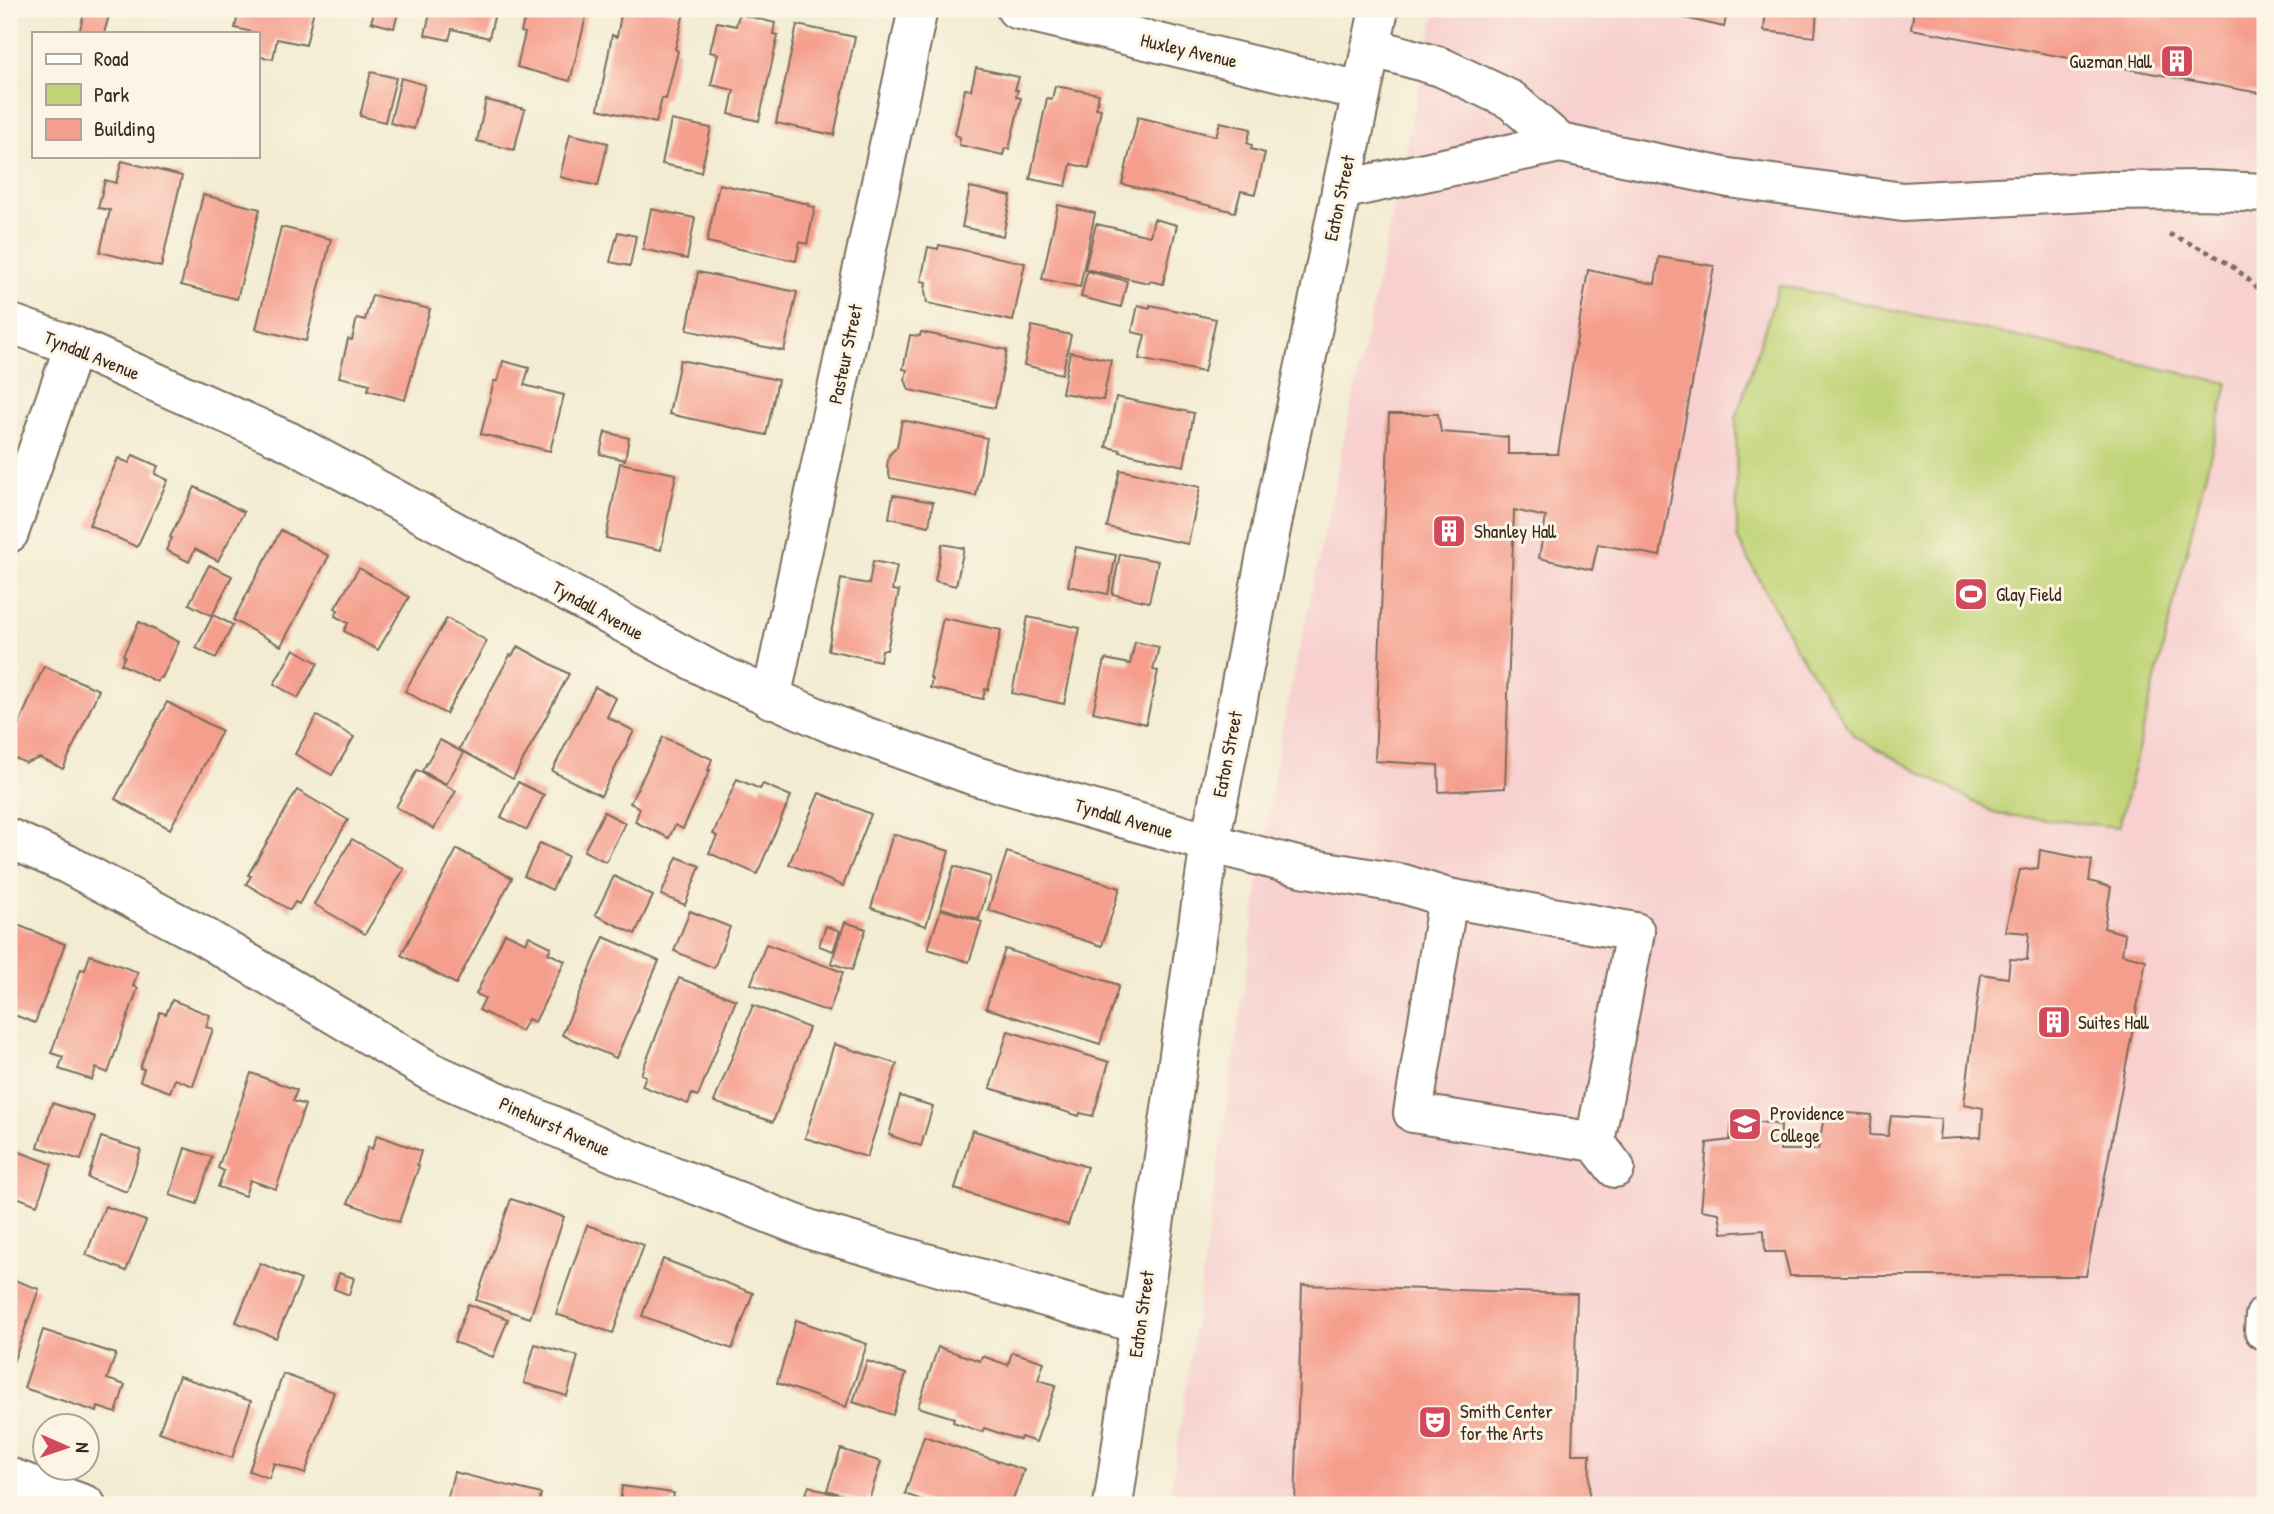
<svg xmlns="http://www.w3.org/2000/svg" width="2274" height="1514" viewBox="0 0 2274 1514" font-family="'Patrick Hand',sans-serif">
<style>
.built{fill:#f7d0cf}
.green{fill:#c0d376;stroke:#7e7e4a;stroke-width:2}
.building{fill:#f59e8d}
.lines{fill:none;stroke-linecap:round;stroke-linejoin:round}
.minor-casing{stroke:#7b6e5d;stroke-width:42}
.path{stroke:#7b6e5d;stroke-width:4.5;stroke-dasharray:5 5;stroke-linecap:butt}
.minor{stroke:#fff;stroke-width:38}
.labels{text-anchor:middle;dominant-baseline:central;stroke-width:6;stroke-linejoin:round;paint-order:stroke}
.street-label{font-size:19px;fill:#3b2a1e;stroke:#fcf5e5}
.poi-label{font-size:19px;fill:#3b2a1e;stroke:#fcf5e5;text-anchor:start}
</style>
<rect width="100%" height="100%" fill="#fcf5e5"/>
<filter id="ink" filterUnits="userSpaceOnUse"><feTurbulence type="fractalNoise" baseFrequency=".0143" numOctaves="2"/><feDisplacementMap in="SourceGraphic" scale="14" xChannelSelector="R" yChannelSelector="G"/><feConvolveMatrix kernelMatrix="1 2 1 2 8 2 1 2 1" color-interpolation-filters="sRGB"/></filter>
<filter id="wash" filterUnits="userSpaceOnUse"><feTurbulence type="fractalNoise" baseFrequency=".00686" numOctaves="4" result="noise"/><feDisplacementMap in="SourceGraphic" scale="28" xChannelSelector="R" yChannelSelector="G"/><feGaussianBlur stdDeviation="1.57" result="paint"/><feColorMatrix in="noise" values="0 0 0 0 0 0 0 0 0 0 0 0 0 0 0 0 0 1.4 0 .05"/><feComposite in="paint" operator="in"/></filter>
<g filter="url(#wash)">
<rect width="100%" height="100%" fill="#f3ecd3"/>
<polygon class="built" points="1436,9 2265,9 2265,1505 1169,1505 1279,743"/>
<polygon class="green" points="1779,285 2228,383 2119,827 1996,814 1854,736 1797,650 1737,538 1736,418"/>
<g id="blocks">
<g class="building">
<polygon points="85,9 111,9 104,33 79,33"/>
<polygon points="239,9 314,9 306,45 277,39 273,59 257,56 257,33 235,28"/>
<polygon points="375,9 399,9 394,28 371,22"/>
<polygon points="431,9 496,9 489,38 452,29 449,40 425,35"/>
<polygon points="527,9 588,9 570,81 517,67 525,33 521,32"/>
<polygon points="622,9 663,9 684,13 675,49 678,51 666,99 662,98 656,123 598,109 612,35 617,37"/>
<polygon points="1673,9 1728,9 1724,27 1672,15"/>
<polygon points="1766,9 1817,9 1815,37 1764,31"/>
<polygon points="1914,9 2265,9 2265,94 1911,29"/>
<polygon points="739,14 775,23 773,34 778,35 759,121 729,114 734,90 711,85 718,54 710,52 717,22 736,26"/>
<polygon points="797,25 855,37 834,135 776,123"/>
<polygon points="976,68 1019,77 1015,90 1018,90 1016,97 1021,98 1009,149 1005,148 1003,155 959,145 960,137 955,135 965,89 971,90"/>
<polygon points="371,72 396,78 385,122 360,116"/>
<polygon points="401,78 425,85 414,129 390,123"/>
<polygon points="1055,86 1099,94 1096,108 1101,109 1089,168 1071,164 1066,186 1030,179 1047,98 1052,99"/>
<polygon points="486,100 525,109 514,150 477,141"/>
<polygon points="1138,117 1216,136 1220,122 1251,129 1247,143 1252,145 1251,149 1265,153 1255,194 1241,191 1235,212 1122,184"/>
<polygon points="671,120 711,128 701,172 662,164"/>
<polygon points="570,134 608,143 598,186 560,177"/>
<polygon points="122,161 182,176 161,267 100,252 110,210 98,208 105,180 116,183"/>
<polygon points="719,184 809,204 808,206 815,207 807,244 800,242 796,261 707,242"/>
<polygon points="970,187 1011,196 1003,236 962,227"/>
<polygon points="203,195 260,209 237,299 181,285"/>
<polygon points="1058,205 1095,213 1080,287 1042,279"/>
<polygon points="651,209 695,218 687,259 643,249"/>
<polygon points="1154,219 1177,225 1163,284 1150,281 1149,283 1085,269 1096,224 1150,236"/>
<polygon points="281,227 331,239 306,341 256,329"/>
<polygon points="618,232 636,236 630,266 610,262"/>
<polygon points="939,245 1025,263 1013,321 927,303 925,291 926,282 921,281 928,247 938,249"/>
<polygon points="1659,257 1714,266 1660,556 1598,544 1592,570 1539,558 1546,517 1514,510 1505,788 1439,792 1438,765 1375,761 1389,414 1438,414 1441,432 1508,437 1508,454 1558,454 1588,270 1655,284"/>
<polygon points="1087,271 1127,281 1121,307 1081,297"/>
<polygon points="698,272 797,292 784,351 687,330"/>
<polygon points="372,295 430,309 405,400 368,390 370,384 339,377 348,339 352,340 357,318 365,320"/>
<polygon points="1138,305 1150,308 1150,305 1216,319 1204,372 1139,359 1145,335 1132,332"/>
<polygon points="1032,326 1071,335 1062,374 1024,365"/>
<polygon points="921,332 1007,350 995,408 909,390 905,379 907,370 903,369 910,335 920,336"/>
<polygon points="1070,352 1111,360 1103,400 1062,393"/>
<polygon points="680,360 778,380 766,435 669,414"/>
<polygon points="503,361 529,368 524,385 564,395 550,451 481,434 494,381 498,381"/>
<polygon points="1116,397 1194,413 1184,466 1120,452 1121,450 1106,447"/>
<polygon points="902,420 987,438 976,496 890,478 887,466 889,455 897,447"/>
<polygon points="605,432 629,438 625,460 600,454"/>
<polygon points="133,455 158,466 155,474 168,480 137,547 89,525 118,458 129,463"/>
<polygon points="620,463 676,474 661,550 606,538"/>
<polygon points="1120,470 1200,487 1188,544 1107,527"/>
<polygon points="195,487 244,512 218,561 195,549 189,562 166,550 172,538 170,537"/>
<polygon points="893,495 933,502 929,526 889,518"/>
<polygon points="281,530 329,556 281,646 233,620"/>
<polygon points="942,544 964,548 956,586 935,581"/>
<polygon points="1076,547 1116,555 1108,594 1068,586"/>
<polygon points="1120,554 1158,561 1149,602 1112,594"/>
<polygon points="873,561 897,566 892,590 899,591 887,650 882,650 880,661 828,650 841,579 869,584"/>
<polygon points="209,565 232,576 212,616 189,604"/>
<polygon points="359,568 409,597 378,650 344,631 348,623 335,616 338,610 335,608"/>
<polygon points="213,615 233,625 216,658 196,648"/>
<polygon points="1028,617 1080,628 1064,704 1012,693"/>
<polygon points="447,618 487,641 446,714 405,691"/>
<polygon points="943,618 1001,630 988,690 985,689 983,699 930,688 932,679 930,678"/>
<polygon points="139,622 179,642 162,678 160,677 157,682 121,664 125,656 123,655"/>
<polygon points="1135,642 1159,647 1153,670 1158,671 1146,724 1093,712 1105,659 1130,664"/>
<polygon points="518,646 569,674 513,779 459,749 510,655 512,656"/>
<polygon points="294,649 318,663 298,698 274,684"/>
<polygon points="44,666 99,690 63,769 40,758 26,763 14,758 9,747"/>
<polygon points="595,687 616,698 607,717 634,731 601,796 552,771"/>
<polygon points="167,702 222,731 170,829 115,799"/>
<polygon points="317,716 354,737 332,775 295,754"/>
<polygon points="663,737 712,759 708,770 710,770 683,829 675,825 669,838 635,822 640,808 630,803"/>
<polygon points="440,740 464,753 446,784 422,771"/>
<polygon points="417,770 456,791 434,829 396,807"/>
<polygon points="737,779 760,789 763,784 791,796 757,874 709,853 717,836 713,834"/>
<polygon points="518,782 544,795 527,830 501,817"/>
<polygon points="297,790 348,820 299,904 295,902 290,910 246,884 251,876 248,875"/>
<polygon points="819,793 871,814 843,886 789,864"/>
<polygon points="604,812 625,823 606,862 584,851"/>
<polygon points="893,834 949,851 926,926 871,908"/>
<polygon points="352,839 404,869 365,934 314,904"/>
<polygon points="540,843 568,856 552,890 524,876"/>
<polygon points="457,849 512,878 456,984 401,955"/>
<polygon points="2040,850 2092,860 2089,881 2111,887 2104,928 2125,934 2122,954 2146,960 2086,1276 1790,1276 1784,1252 1765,1252 1764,1230 1722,1233 1719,1213 1701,1210 1707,1143 1730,1140 1732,1118 1781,1125 1780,1150 1818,1150 1825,1111 1872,1115 1870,1135 1888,1136 1891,1116 1941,1119 1939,1139 1981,1137 1983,1108 1964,1104 1981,974 2008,978 2010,959 2027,960 2029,933 2005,931 2020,870 2038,868"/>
<polygon points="1007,852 1120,888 1102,946 988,910"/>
<polygon points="677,857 700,866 685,905 661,895"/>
<polygon points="954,866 991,877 979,919 941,908"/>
<polygon points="614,876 653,896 635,934 595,915"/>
<polygon points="941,909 982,922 969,962 928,949"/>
<polygon points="690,911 730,927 714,968 674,951"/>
<polygon points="845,922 866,929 852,970 831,963"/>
<polygon points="15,924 65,944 35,1023 9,1013 9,941"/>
<polygon points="826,926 840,931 833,951 819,946"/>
<polygon points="505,933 526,943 529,936 551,947 548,953 565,961 535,1022 528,1019 521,1031 479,1010 485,998 476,994"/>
<polygon points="604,937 659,961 616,1058 562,1035"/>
<polygon points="766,944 843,972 829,1012 751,984"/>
<polygon points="1005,949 1119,985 1100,1044 986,1008"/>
<polygon points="90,955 138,972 133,986 138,988 108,1073 96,1068 92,1080 59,1069 63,1057 51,1053 81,969 85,970"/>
<polygon points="679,978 736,1000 698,1096 692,1094 688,1104 642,1086 646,1076 641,1074"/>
<polygon points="172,1000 210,1015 206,1027 213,1029 193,1086 175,1079 170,1092 140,1081 144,1069 140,1068 160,1012 166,1014"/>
<polygon points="753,1005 809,1028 773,1122 714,1102"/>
<polygon points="1008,1031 1109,1062 1093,1116 1080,1113 1079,1116 990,1088"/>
<polygon points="834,1044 897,1064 867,1157 805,1138"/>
<polygon points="251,1073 297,1090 293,1101 305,1105 276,1189 250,1180 245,1196 218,1187 224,1171 218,1168"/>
<polygon points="900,1096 933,1106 921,1146 889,1135"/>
<polygon points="52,1103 95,1117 81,1160 38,1147"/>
<polygon points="972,1130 1087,1167 1068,1225 955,1189"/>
<polygon points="377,1135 421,1151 417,1165 419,1166 399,1222 348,1203 368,1147 372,1149"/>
<polygon points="101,1137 141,1150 127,1192 88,1178"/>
<polygon points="185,1148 212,1157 197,1204 170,1195"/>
<polygon points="12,1149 52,1164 37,1205 9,1194 9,1157"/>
<polygon points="511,1199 564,1217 530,1318 476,1300"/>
<polygon points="105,1206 146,1221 126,1271 86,1255"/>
<polygon points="587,1225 644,1245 613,1333 556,1314"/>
<polygon points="663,1259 753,1293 732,1349 642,1316"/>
<polygon points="260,1263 301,1280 276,1338 236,1322"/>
<polygon points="339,1273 354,1278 349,1295 334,1289"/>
<polygon points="9,1278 39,1289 9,1374"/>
<polygon points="1302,1285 1577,1294 1572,1454 1590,1454 1589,1505 1295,1505"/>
<polygon points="468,1304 508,1319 493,1357 454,1342"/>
<polygon points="796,1320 867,1344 846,1407 777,1383"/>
<polygon points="43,1330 116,1354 107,1379 125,1385 116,1413 98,1407 97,1412 24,1388"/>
<polygon points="535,1344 578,1356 567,1396 524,1383"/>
<polygon points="938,1347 980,1361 982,1356 1008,1365 1012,1352 1044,1362 1038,1380 1056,1385 1036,1442 1021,1437 1020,1440 984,1428 982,1432 953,1422 954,1418 918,1407"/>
<polygon points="867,1361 906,1374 893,1415 853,1402"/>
<polygon points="283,1374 334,1392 305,1474 274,1463 269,1478 249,1471"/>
<polygon points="179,1376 251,1401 232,1458 159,1432"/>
<polygon points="924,1436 1024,1470 1011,1505 936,1505 905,1494"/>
<polygon points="841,1449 881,1462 868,1503 827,1490"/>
<polygon points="454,1472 541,1494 538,1505 446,1505"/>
<polygon points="622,1486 674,1493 672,1505 620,1505"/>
<polygon points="809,1486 850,1500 849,1505 802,1505"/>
</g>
</g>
</g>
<g filter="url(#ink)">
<use href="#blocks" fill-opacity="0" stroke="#7b6e5d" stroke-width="2"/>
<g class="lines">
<g class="minor-casing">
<g id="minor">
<polyline points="1016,9 1361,91"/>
<polyline points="1371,47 1441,67 1511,100 1560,143 1729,178 1903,202 2108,191 2204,190 2265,193"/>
<polyline points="1341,190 1560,143"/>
<polyline points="9,323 74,346 288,441 714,672 837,726 972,775 1210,843 1301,867 1404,884 1448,898"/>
<polyline points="9,533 74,346"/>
<polyline points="771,699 918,9"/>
<polyline points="9,838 67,864 201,935 431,1072 615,1153 811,1230 1139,1324"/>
<polyline points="1595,1142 1635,932 1448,898 1413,1113 1595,1142 1615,1168"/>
<polyline points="2264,1330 2265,1316"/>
<polyline points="9,1477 86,1505"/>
<polyline points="1113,1505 1210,843 1272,524 1379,9"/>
</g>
</g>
<path class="path" d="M 2169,234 C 2206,250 2239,265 2265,297"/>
<use href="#minor" class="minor"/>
</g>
</g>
<defs>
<g id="building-square" transform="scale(1.75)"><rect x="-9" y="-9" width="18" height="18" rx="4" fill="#d1495b" stroke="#fcf5e5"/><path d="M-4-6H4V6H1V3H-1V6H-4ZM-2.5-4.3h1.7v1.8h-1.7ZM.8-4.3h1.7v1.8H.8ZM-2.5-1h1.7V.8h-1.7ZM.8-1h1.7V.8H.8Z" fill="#fff"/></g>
<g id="stadium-square" transform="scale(1.75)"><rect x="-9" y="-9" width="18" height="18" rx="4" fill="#d1495b" stroke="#fcf5e5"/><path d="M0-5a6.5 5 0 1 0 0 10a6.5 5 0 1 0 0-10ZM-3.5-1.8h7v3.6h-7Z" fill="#fff"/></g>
<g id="university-square" transform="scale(1.75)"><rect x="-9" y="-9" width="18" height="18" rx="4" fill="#d1495b" stroke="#fcf5e5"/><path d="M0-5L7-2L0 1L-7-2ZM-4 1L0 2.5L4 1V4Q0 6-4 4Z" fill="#fff"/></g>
<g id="theatre-square" transform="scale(1.75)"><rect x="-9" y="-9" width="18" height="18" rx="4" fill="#d1495b" stroke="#fcf5e5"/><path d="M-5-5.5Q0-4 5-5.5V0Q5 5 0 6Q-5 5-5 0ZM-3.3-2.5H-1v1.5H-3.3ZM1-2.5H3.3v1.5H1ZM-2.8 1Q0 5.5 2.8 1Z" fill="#fff"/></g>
</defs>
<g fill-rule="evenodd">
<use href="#building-square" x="2177" y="61"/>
<use href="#building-square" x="1449" y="531"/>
<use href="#stadium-square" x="1971" y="594"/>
<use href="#building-square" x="2054" y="1022"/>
<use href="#university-square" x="1745" y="1124"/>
<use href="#theatre-square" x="1435" y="1422"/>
</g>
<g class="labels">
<g class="street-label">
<text transform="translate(1189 50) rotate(13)">Huxley Avenue</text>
<text transform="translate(1339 198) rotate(-78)">Eaton Street</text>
<text transform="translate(845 354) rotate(-78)">Pasteur Street</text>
<text transform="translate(92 355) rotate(22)">Tyndall Avenue</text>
<text transform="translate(598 610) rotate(29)">Tyndall Avenue</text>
<text transform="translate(1227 754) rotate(-79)">Eaton Street</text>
<text transform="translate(1124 818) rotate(16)">Tyndall Avenue</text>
<text transform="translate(555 1126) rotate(24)">Pinehurst Avenue</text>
<text transform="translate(1141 1314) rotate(-82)">Eaton Street</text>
</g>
<g class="poi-label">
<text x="2152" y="61" text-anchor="end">Guzman Hall</text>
<text x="1474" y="531">Shanley Hall</text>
<text x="1996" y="594">Glay Field</text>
<text x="2078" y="1022">Suites Hall</text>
<text x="1770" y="1113">Providence<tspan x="1770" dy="22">College</tspan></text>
<text x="1460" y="1411">Smith Center<tspan x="1460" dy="22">for the Arts</tspan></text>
</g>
</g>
<rect width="2274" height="1514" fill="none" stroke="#fcf5e5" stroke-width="35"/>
<rect x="32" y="32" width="228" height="126" fill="#fcf5e5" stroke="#afa495" stroke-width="2"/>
<rect x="46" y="54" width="35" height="10" fill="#ffffff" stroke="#afa495" stroke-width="2"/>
<text x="94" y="66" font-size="21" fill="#3b2a1e">Road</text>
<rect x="46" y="84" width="35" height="21" fill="#c0d376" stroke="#afa495" stroke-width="2"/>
<text x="94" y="102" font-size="21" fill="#3b2a1e">Park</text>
<rect x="46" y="119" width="35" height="21" fill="#f59e8d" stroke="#afa495" stroke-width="2"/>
<text x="94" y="136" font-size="21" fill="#3b2a1e">Building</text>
<g transform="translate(66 1447) rotate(92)"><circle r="33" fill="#fcf5e5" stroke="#afa495" stroke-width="2"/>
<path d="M0-5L12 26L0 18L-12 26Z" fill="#d1495b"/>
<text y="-10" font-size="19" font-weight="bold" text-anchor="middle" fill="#3b2a1e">N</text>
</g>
</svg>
